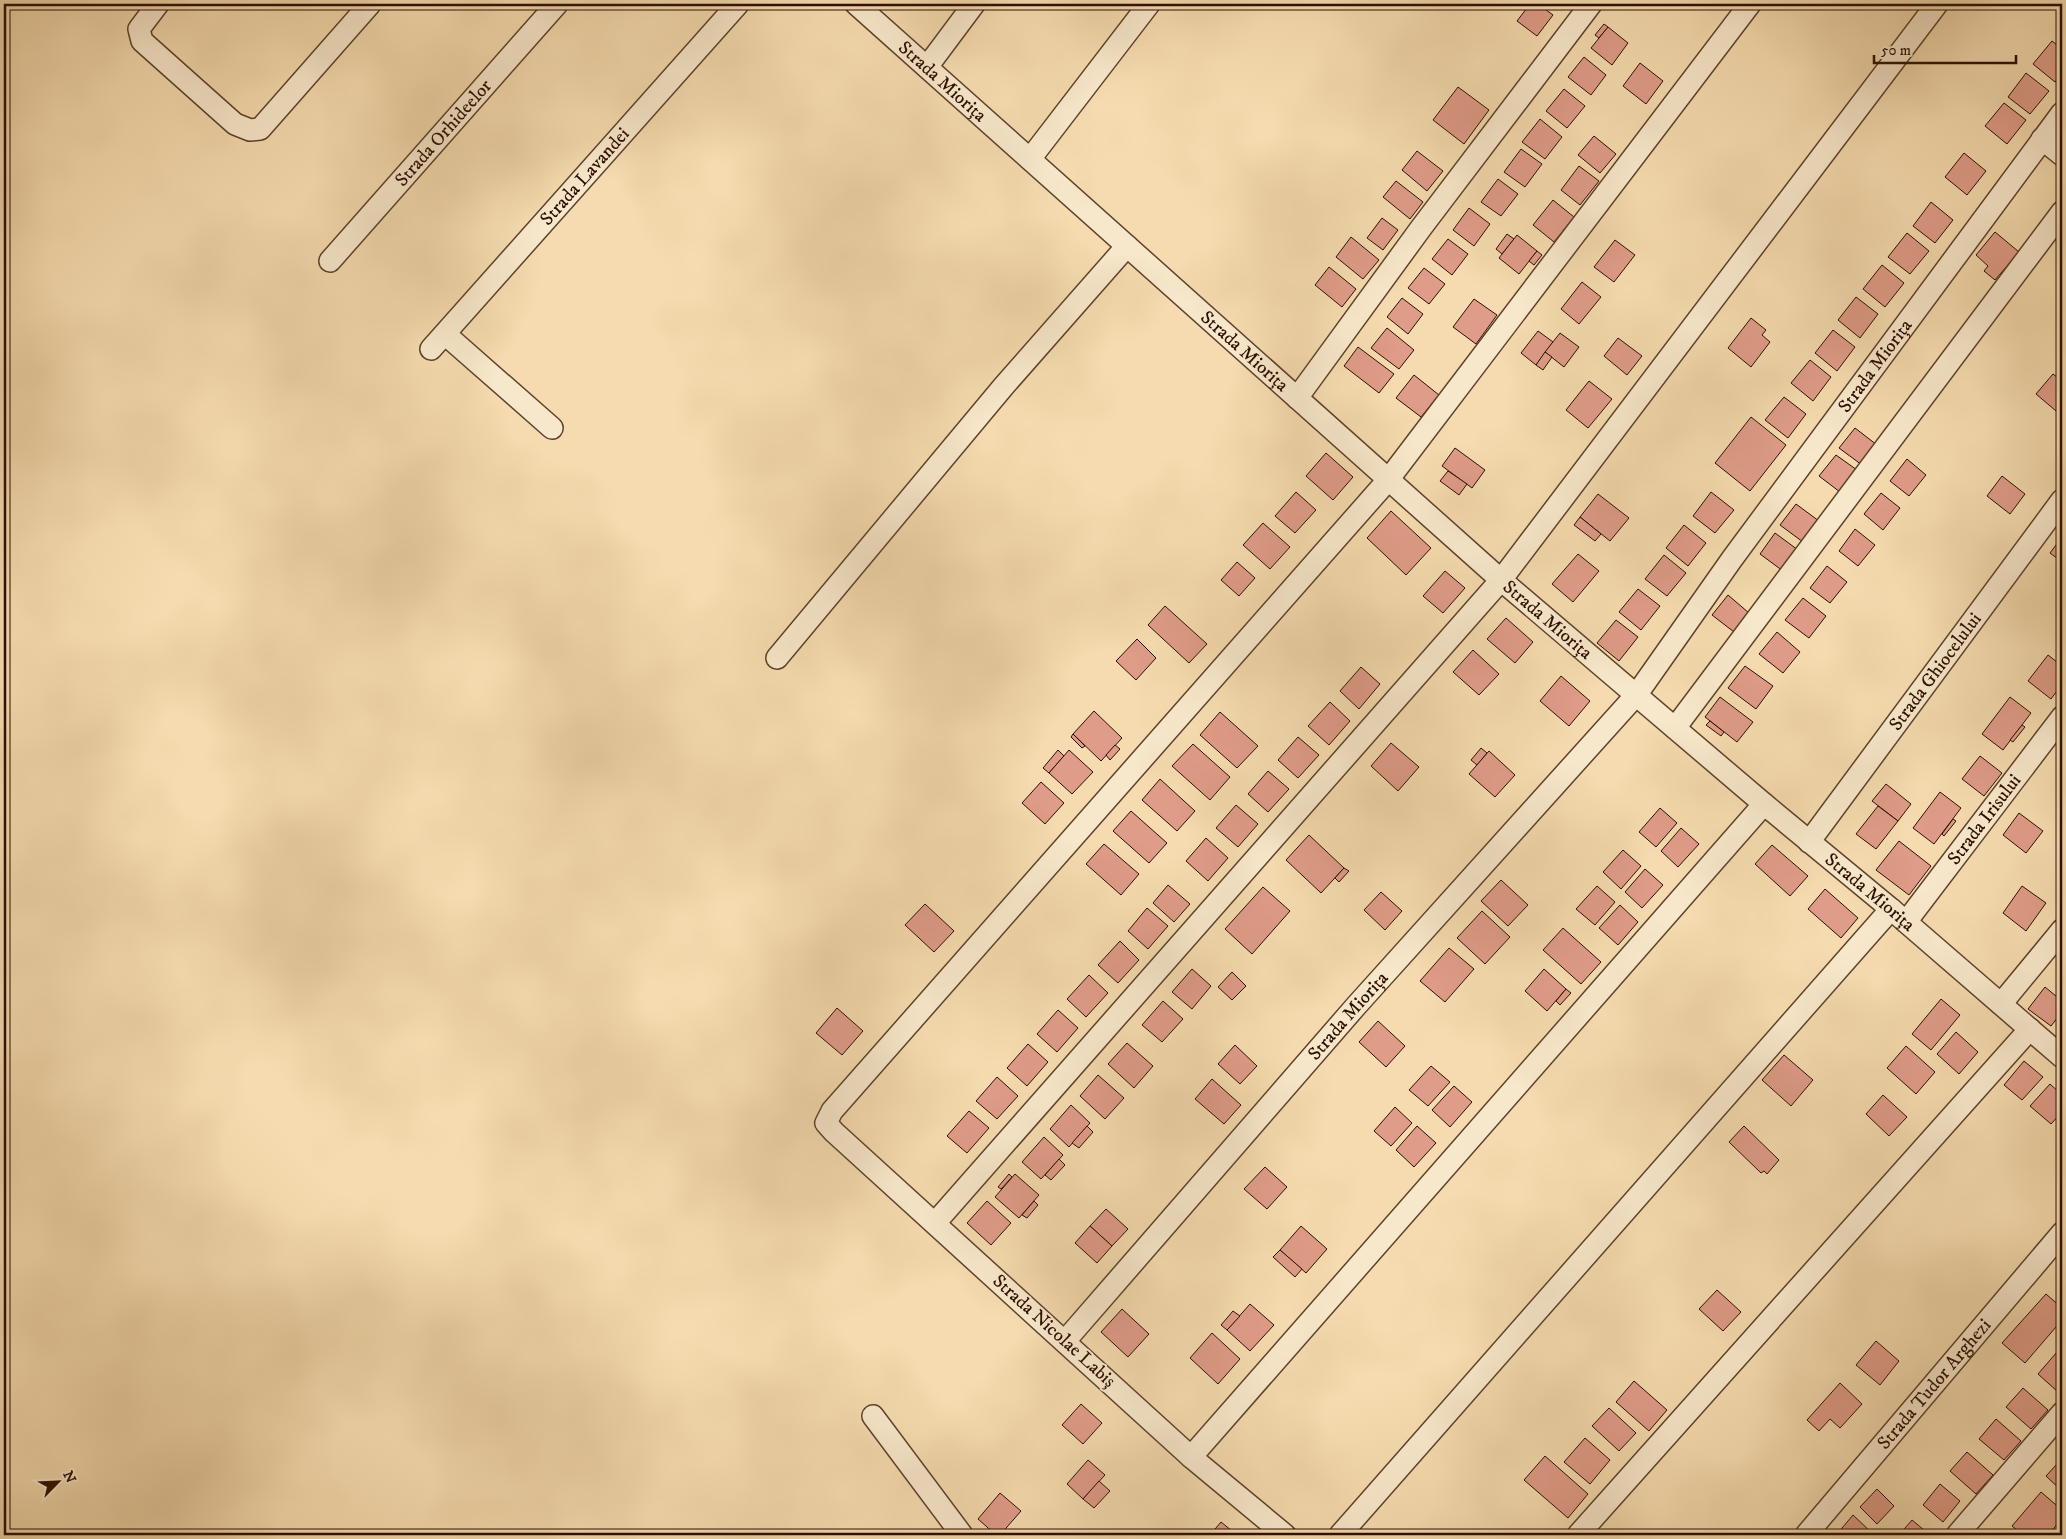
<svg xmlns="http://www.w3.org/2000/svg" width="2066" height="1539" viewBox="0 0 2066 1539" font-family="'IM FELL DW Pica',serif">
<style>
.building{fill:#df9c88;stroke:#2c0f00}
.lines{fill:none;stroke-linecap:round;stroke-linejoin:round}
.street-casing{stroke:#5e422c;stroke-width:24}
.street{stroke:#f8e8cb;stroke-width:21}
.labels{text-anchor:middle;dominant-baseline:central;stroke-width:4;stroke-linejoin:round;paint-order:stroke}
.street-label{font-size:19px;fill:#2c0f00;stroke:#f8e8cb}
</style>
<rect width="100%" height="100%" fill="#f5dbaf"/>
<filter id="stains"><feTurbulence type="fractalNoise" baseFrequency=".004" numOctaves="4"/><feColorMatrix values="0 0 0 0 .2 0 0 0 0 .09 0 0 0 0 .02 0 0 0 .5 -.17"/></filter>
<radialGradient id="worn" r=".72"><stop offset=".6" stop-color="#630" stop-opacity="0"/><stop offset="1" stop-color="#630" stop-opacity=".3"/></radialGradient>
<g class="building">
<polygon points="1530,4 1538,4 1553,15 1537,36 1517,21"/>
<polygon points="1604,24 1608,27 1599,38 1595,35"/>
<polygon points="1608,27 1628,43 1612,65 1591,48"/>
<polygon points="2052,41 2062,49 2062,73 2055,82 2033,64"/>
<polygon points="1584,57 1606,75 1591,95 1568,77"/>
<polygon points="1640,63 1663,81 1646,104 1623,86"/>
<polygon points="2026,73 2049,91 2030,114 2008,97"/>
<polygon points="1458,87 1489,110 1464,144 1433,120"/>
<polygon points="1564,89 1585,106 1567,128 1546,111"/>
<polygon points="2004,103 2026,120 2007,144 1985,126"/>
<polygon points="1540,119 1562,137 1545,159 1522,142"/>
<polygon points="1594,136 1616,154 1600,173 1578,155"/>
<polygon points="1521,149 1542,164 1525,187 1504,172"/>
<polygon points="1417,151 1443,171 1427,191 1402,170"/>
<polygon points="1964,153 1986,171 1967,195 1945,177"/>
<polygon points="1579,166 1599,181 1580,205 1561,190"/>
<polygon points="1498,179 1518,194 1501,216 1481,202"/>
<polygon points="1396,181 1423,202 1410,219 1383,197"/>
<polygon points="1553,200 1574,217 1554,242 1533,225"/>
<polygon points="1931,202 1953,220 1935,243 1913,226"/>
<polygon points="1469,208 1490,224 1474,246 1453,230"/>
<polygon points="1382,218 1398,230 1383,250 1367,238"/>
<polygon points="1995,232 2019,252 1995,280 1984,271 1988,266 1976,255"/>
<polygon points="1907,233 1929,251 1910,274 1888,257"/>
<polygon points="1507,234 1514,239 1502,254 1496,249"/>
<polygon points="1517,235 1537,251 1519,274 1499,258"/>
<polygon points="1351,237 1379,260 1363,279 1336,257"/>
<polygon points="1448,239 1468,254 1452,275 1432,259"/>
<polygon points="1615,240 1635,255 1614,282 1594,267"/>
<polygon points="1537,251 1542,255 1534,265 1529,261"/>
<polygon points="1882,265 1904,283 1885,307 1863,289"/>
<polygon points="1329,267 1356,289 1342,307 1315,285"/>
<polygon points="1424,268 1445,284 1429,304 1408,288"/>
<polygon points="1582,282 1601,297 1579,324 1561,309"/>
<polygon points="1856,297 1878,314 1860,338 1838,320"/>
<polygon points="1402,298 1423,314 1408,334 1387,317"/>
<polygon points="1474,299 1497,315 1476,344 1453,327"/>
<polygon points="1751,318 1766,330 1762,335 1770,342 1751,367 1728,348"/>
<polygon points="1387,328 1414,350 1399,369 1371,348"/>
<polygon points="1833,330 1855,347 1837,371 1815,353"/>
<polygon points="1538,331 1553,342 1536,365 1521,353"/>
<polygon points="1560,333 1579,347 1564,367 1545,352"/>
<polygon points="1618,338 1642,356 1627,375 1604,356"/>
<polygon points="1358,347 1394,374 1379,393 1344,366"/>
<polygon points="1545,352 1552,357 1543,370 1536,365"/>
<polygon points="1810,360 1831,377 1813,401 1791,383"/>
<polygon points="2053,374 2062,381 2062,416 2036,394"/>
<polygon points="1414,375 1439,395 1421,417 1396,398"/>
<polygon points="1589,381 1612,399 1588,428 1566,410"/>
<polygon points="1784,397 1806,414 1788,438 1765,420"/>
<polygon points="1751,417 1786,445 1750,491 1715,463"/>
<polygon points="1855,428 1877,445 1862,465 1839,448"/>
<polygon points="1455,448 1485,470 1472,488 1442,466"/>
<polygon points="1326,453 1353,477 1333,500 1306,476"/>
<polygon points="1836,455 1857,470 1840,492 1819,476"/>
<polygon points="1907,459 1926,475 1909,496 1890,481"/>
<polygon points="1448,471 1467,484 1459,495 1440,481"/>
<polygon points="2002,476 2025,494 2010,514 1987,496"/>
<polygon points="1296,492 1316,510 1295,533 1275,516"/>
<polygon points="1711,492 1734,510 1715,533 1693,516"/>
<polygon points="1881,493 1900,508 1883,530 1864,514"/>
<polygon points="1598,494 1629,518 1610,541 1580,517"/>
<polygon points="1796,504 1819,521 1803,542 1780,525"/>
<polygon points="1391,511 1431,548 1406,575 1367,538"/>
<polygon points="1580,517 1601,534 1595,541 1574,525"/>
<polygon points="1263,523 1290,547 1270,569 1243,545"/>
<polygon points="1684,525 1706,543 1688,566 1666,548"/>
<polygon points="1855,529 1875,545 1858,566 1839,551"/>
<polygon points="1775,533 1798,550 1783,571 1760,554"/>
<polygon points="2062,537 2062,562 2050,553"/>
<polygon points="1578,554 1599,571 1573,602 1552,584"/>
<polygon points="1664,555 1686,573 1667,596 1645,579"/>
<polygon points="1237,562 1255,578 1239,596 1221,580"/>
<polygon points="1827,566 1847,582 1830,603 1810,588"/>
<polygon points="1445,571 1465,588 1443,613 1423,596"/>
<polygon points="1638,589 1660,606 1641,630 1619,612"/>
<polygon points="1728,595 1749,613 1734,632 1712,615"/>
<polygon points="1803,598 1826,616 1809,638 1785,620"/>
<polygon points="1165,606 1207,644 1189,663 1148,625"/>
<polygon points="1506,618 1533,642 1515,663 1487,639"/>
<polygon points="1616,620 1638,637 1619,661 1597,643"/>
<polygon points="1777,632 1800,652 1783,673 1759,654"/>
<polygon points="1137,639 1156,658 1136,680 1116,661"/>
<polygon points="1473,650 1499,674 1479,695 1453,672"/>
<polygon points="2048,655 2062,666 2062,684 2051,699 2028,681"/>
<polygon points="1745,666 1773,686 1756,709 1728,688"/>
<polygon points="1361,667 1380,684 1359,709 1340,691"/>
<polygon points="1561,676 1590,701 1569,726 1540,701"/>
<polygon points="1720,697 1753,722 1737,742 1705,717"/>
<polygon points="2010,697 2031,713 2003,750 1982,734"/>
<polygon points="1330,702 1350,721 1329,745 1308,726"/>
<polygon points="1094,711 1122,738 1101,761 1073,734"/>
<polygon points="1220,712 1258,746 1237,768 1200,735"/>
<polygon points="1710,721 1724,732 1721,736 1706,725"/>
<polygon points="2022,725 2025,727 2013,742 2010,740"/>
<polygon points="1073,734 1085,746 1082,748 1071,737"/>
<polygon points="1298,737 1319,755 1298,778 1278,760"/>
<polygon points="1391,743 1419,767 1398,791 1371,766"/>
<polygon points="1193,744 1230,777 1210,800 1172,766"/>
<polygon points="1115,745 1120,749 1110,760 1106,755"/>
<polygon points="1481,748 1487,753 1477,765 1471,760"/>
<polygon points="1058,750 1064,756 1049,773 1043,768"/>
<polygon points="1069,750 1093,772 1072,794 1049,773"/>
<polygon points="1489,751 1515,775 1495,797 1469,774"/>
<polygon points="1980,756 2002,773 1984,796 1962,779"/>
<polygon points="1268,771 1289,789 1268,812 1248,794"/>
<polygon points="1160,779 1195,811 1177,831 1142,800"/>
<polygon points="1041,782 1064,803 1045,824 1022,803"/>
<polygon points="1886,784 1911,804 1898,821 1872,801"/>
<polygon points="1940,792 1961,808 1934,844 1913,828"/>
<polygon points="1236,805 1258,824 1238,847 1216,828"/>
<polygon points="1878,806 1898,821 1876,849 1856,834"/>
<polygon points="1660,808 1677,823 1656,847 1639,832"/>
<polygon points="1131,811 1167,843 1149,863 1113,831"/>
<polygon points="2019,813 2043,831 2026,853 2003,835"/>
<polygon points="1953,819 1956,821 1944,836 1942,834"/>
<polygon points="1681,828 1699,844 1678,867 1661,851"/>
<polygon points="1309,835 1344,868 1321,893 1286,860"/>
<polygon points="1206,838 1228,858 1208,881 1186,861"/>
<polygon points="1899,841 1931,866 1909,895 1876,870"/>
<polygon points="1104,844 1139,874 1121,895 1086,864"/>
<polygon points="1772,845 1808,876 1790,896 1755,864"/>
<polygon points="1623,850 1641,866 1621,889 1603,872"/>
<polygon points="1344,868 1349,871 1339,882 1335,878"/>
<polygon points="1645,869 1663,885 1642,908 1625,892"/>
<polygon points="1501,880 1528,905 1508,926 1481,901"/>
<polygon points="1168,885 1190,904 1174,922 1153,903"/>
<polygon points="1597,886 1615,902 1595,925 1576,909"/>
<polygon points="2022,886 2046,903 2026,931 2003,913"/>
<polygon points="1263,887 1290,911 1252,954 1225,929"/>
<polygon points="1825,889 1858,918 1841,938 1808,909"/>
<polygon points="1381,892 1402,911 1385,930 1364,910"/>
<polygon points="925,904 954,931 934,952 905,925"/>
<polygon points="1620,905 1638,922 1618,945 1599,928"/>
<polygon points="1147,908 1168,926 1148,949 1128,931"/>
<polygon points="1482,911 1510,937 1485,964 1457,938"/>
<polygon points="1563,928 1601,962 1581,984 1543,950"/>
<polygon points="1120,941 1139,960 1118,983 1098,965"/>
<polygon points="1449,948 1474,969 1445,1002 1420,981"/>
<polygon points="1192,969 1211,986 1192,1009 1172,992"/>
<polygon points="1544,969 1566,989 1547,1011 1525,991"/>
<polygon points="1232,972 1246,986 1232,1000 1218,987"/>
<polygon points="1089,975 1108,993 1086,1017 1067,999"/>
<polygon points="2045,987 2062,1001 2062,1012 2051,1026 2028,1009"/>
<polygon points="1566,989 1571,993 1560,1005 1556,1001"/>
<polygon points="1941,999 1960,1015 1931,1050 1912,1034"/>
<polygon points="1163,1001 1183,1019 1162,1042 1142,1025"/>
<polygon points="837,1008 863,1031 842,1055 816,1033"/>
<polygon points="1058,1010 1078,1028 1057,1052 1037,1034"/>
<polygon points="1378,1021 1405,1046 1386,1067 1359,1042"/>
<polygon points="1956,1032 1978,1052 1959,1074 1937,1054"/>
<polygon points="1127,1043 1153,1066 1134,1088 1108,1064"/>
<polygon points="1028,1044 1048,1062 1027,1086 1007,1068"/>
<polygon points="1235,1045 1257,1066 1240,1084 1218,1064"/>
<polygon points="1906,1046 1935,1072 1916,1094 1887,1068"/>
<polygon points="1784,1055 1813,1080 1791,1106 1762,1080"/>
<polygon points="2024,1061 2043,1077 2022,1100 2004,1085"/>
<polygon points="1431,1066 1450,1082 1428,1106 1409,1090"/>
<polygon points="1098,1075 1124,1098 1105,1119 1080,1096"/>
<polygon points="997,1077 1018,1096 997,1119 976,1101"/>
<polygon points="1212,1079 1241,1105 1224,1124 1195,1099"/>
<polygon points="2050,1084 2062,1095 2062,1112 2051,1124 2030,1106"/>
<polygon points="1454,1086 1472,1102 1450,1127 1432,1110"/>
<polygon points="1883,1095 1907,1117 1889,1136 1866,1114"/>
<polygon points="1071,1105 1090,1123 1069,1147 1050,1129"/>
<polygon points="1395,1107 1412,1123 1391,1146 1374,1131"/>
<polygon points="969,1111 989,1128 967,1153 947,1136"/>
<polygon points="1087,1126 1093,1132 1079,1148 1072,1143"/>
<polygon points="1417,1126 1436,1143 1414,1167 1396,1150"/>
<polygon points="1744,1126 1779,1160 1767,1174 1764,1171 1761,1173 1729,1142"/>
<polygon points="1044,1137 1063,1155 1041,1179 1022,1162"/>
<polygon points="1059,1159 1065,1165 1051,1180 1045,1175"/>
<polygon points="1265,1167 1287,1187 1267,1209 1244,1189"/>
<polygon points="1009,1174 1012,1177 1001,1189 998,1187"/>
<polygon points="1015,1174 1039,1195 1019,1218 995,1197"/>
<polygon points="987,1201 1011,1223 991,1245 967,1223"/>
<polygon points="1034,1201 1038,1205 1027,1218 1022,1215"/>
<polygon points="1106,1209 1128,1229 1112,1246 1090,1226"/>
<polygon points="1090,1226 1112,1246 1097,1263 1075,1243"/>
<polygon points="1301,1226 1327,1249 1306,1273 1280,1250"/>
<polygon points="1280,1250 1302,1269 1295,1277 1273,1257"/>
<polygon points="1717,1290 1741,1312 1723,1331 1699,1309"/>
<polygon points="2046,1294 2062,1308 2062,1320 2025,1363 2002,1343"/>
<polygon points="1250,1304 1274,1325 1250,1351 1227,1330"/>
<polygon points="1122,1309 1149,1334 1128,1357 1101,1332"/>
<polygon points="1233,1311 1240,1316 1227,1330 1221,1325"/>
<polygon points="1212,1333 1240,1359 1218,1384 1190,1358"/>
<polygon points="1876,1341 1899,1361 1880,1385 1856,1365"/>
<polygon points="2057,1352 2062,1356 2062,1388 2058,1392 2038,1374"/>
<polygon points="1634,1381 1667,1410 1649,1431 1616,1402"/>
<polygon points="1840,1383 1862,1404 1840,1428 1830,1419 1819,1431 1807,1420"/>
<polygon points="2023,1388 2048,1410 2031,1429 2006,1407"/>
<polygon points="1081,1404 1102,1423 1083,1444 1062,1425"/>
<polygon points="1609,1408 1636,1433 1619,1451 1592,1426"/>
<polygon points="1996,1419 2021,1441 2004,1460 1979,1439"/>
<polygon points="1585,1438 1610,1460 1590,1484 1564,1462"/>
<polygon points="1967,1452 1993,1475 1976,1494 1950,1471"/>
<polygon points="1545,1456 1588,1494 1568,1518 1524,1480"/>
<polygon points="1088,1460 1105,1475 1083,1499 1067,1484"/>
<polygon points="2057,1464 2061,1468 2062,1466 2062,1491 2046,1476"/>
<polygon points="1099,1481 1110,1491 1094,1508 1083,1499"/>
<polygon points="1940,1484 1960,1501 1943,1522 1923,1505"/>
<polygon points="1877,1489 1894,1506 1877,1524 1860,1507"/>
<polygon points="2041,1492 2062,1510 2062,1519 2048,1535 2023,1535 2012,1526"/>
<polygon points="1000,1493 1021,1511 1000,1535 996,1535 978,1519"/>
<polygon points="1853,1515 1871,1532 1868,1535 1839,1535 1837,1534"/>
<polygon points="1912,1520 1930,1535 1899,1535"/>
<polygon points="1221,1522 1237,1535 1210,1535"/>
</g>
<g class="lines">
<g class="street-casing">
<g id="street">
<polyline points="158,4 139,29 142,41 235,124 250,130 260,129 370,4"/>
<path id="s1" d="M 856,4 L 1501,580 L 1764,804 L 1891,909 L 2062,1057"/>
<polyline points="927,67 974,4"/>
<polyline points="2042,139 2062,155"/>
<polyline points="1030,159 1149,4"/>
<path id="s2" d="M 330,261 L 557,4"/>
<polyline points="445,334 552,428"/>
<path id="s3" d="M 431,349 L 738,4"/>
<polyline points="1297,398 1421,228 1591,4"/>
<polyline points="777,658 1003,387 1127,246"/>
<polyline points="1675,728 2062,212"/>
<path id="s4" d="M 1809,842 L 2062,500"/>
<path id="s5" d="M 1906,922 L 2062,717"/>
<polyline points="2001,1004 2062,930"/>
<polyline points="935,1223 1501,580 1937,4"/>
<path id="s6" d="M 1065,1341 L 1356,1006 L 1637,694 L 1732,559 L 2062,113"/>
<polyline points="873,1416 962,1535"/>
<polyline points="1191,1457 1764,804"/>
<polyline points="1285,1535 1191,1457 834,1132 826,1123 832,1111 1388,480 1750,4"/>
<polyline points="1340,1535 1891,909"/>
<polyline points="1578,1535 2030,1029"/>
<path id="s7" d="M 1806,1535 L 2062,1233"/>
<polyline points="1957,1535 2062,1413"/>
</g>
</g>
<use href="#street" class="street"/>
</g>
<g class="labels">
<g class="street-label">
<text stroke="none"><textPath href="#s1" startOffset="116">Strada Miorița</textPath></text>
<text stroke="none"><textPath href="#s2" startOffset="171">Strada Orhideelor</textPath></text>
<text stroke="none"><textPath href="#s3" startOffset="231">Strada Lavandei</textPath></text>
<text stroke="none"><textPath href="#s1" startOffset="521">Strada Miorița</textPath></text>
<text stroke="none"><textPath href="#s6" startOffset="1269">Strada Miorița</textPath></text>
<text stroke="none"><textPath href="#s1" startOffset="926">Strada Miorița</textPath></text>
<text stroke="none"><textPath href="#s4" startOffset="212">Strada Ghiocelului</textPath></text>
<text stroke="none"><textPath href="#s5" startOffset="129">Strada Irisului</textPath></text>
<text stroke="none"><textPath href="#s1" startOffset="1348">Strada Miorița</textPath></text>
<text stroke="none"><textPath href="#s6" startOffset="431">Strada Miorița</textPath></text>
<text transform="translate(1054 1331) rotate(42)">Strada Nicolae Labiș</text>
<text stroke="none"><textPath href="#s7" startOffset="198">Strada Tudor Arghezi</textPath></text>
</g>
</g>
<rect width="2066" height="1539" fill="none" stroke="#f5dbaf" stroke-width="20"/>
<rect x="5" y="5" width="2056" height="1529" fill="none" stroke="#2c0f00" stroke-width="2.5"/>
<rect x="10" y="10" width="2046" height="1519" fill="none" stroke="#2c0f00"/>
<g transform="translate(58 1482) rotate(66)" stroke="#f8e8cb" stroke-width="4" paint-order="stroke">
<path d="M0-4L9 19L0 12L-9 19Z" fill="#2c0f00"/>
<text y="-8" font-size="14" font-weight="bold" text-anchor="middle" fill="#2c0f00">N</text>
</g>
<path d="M1874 55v8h142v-8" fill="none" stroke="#2c0f00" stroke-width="2.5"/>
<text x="1881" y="55" font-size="15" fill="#2c0f00" stroke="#f8e8cb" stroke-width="4" paint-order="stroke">50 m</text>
<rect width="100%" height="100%" filter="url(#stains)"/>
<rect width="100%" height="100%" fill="url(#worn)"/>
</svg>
